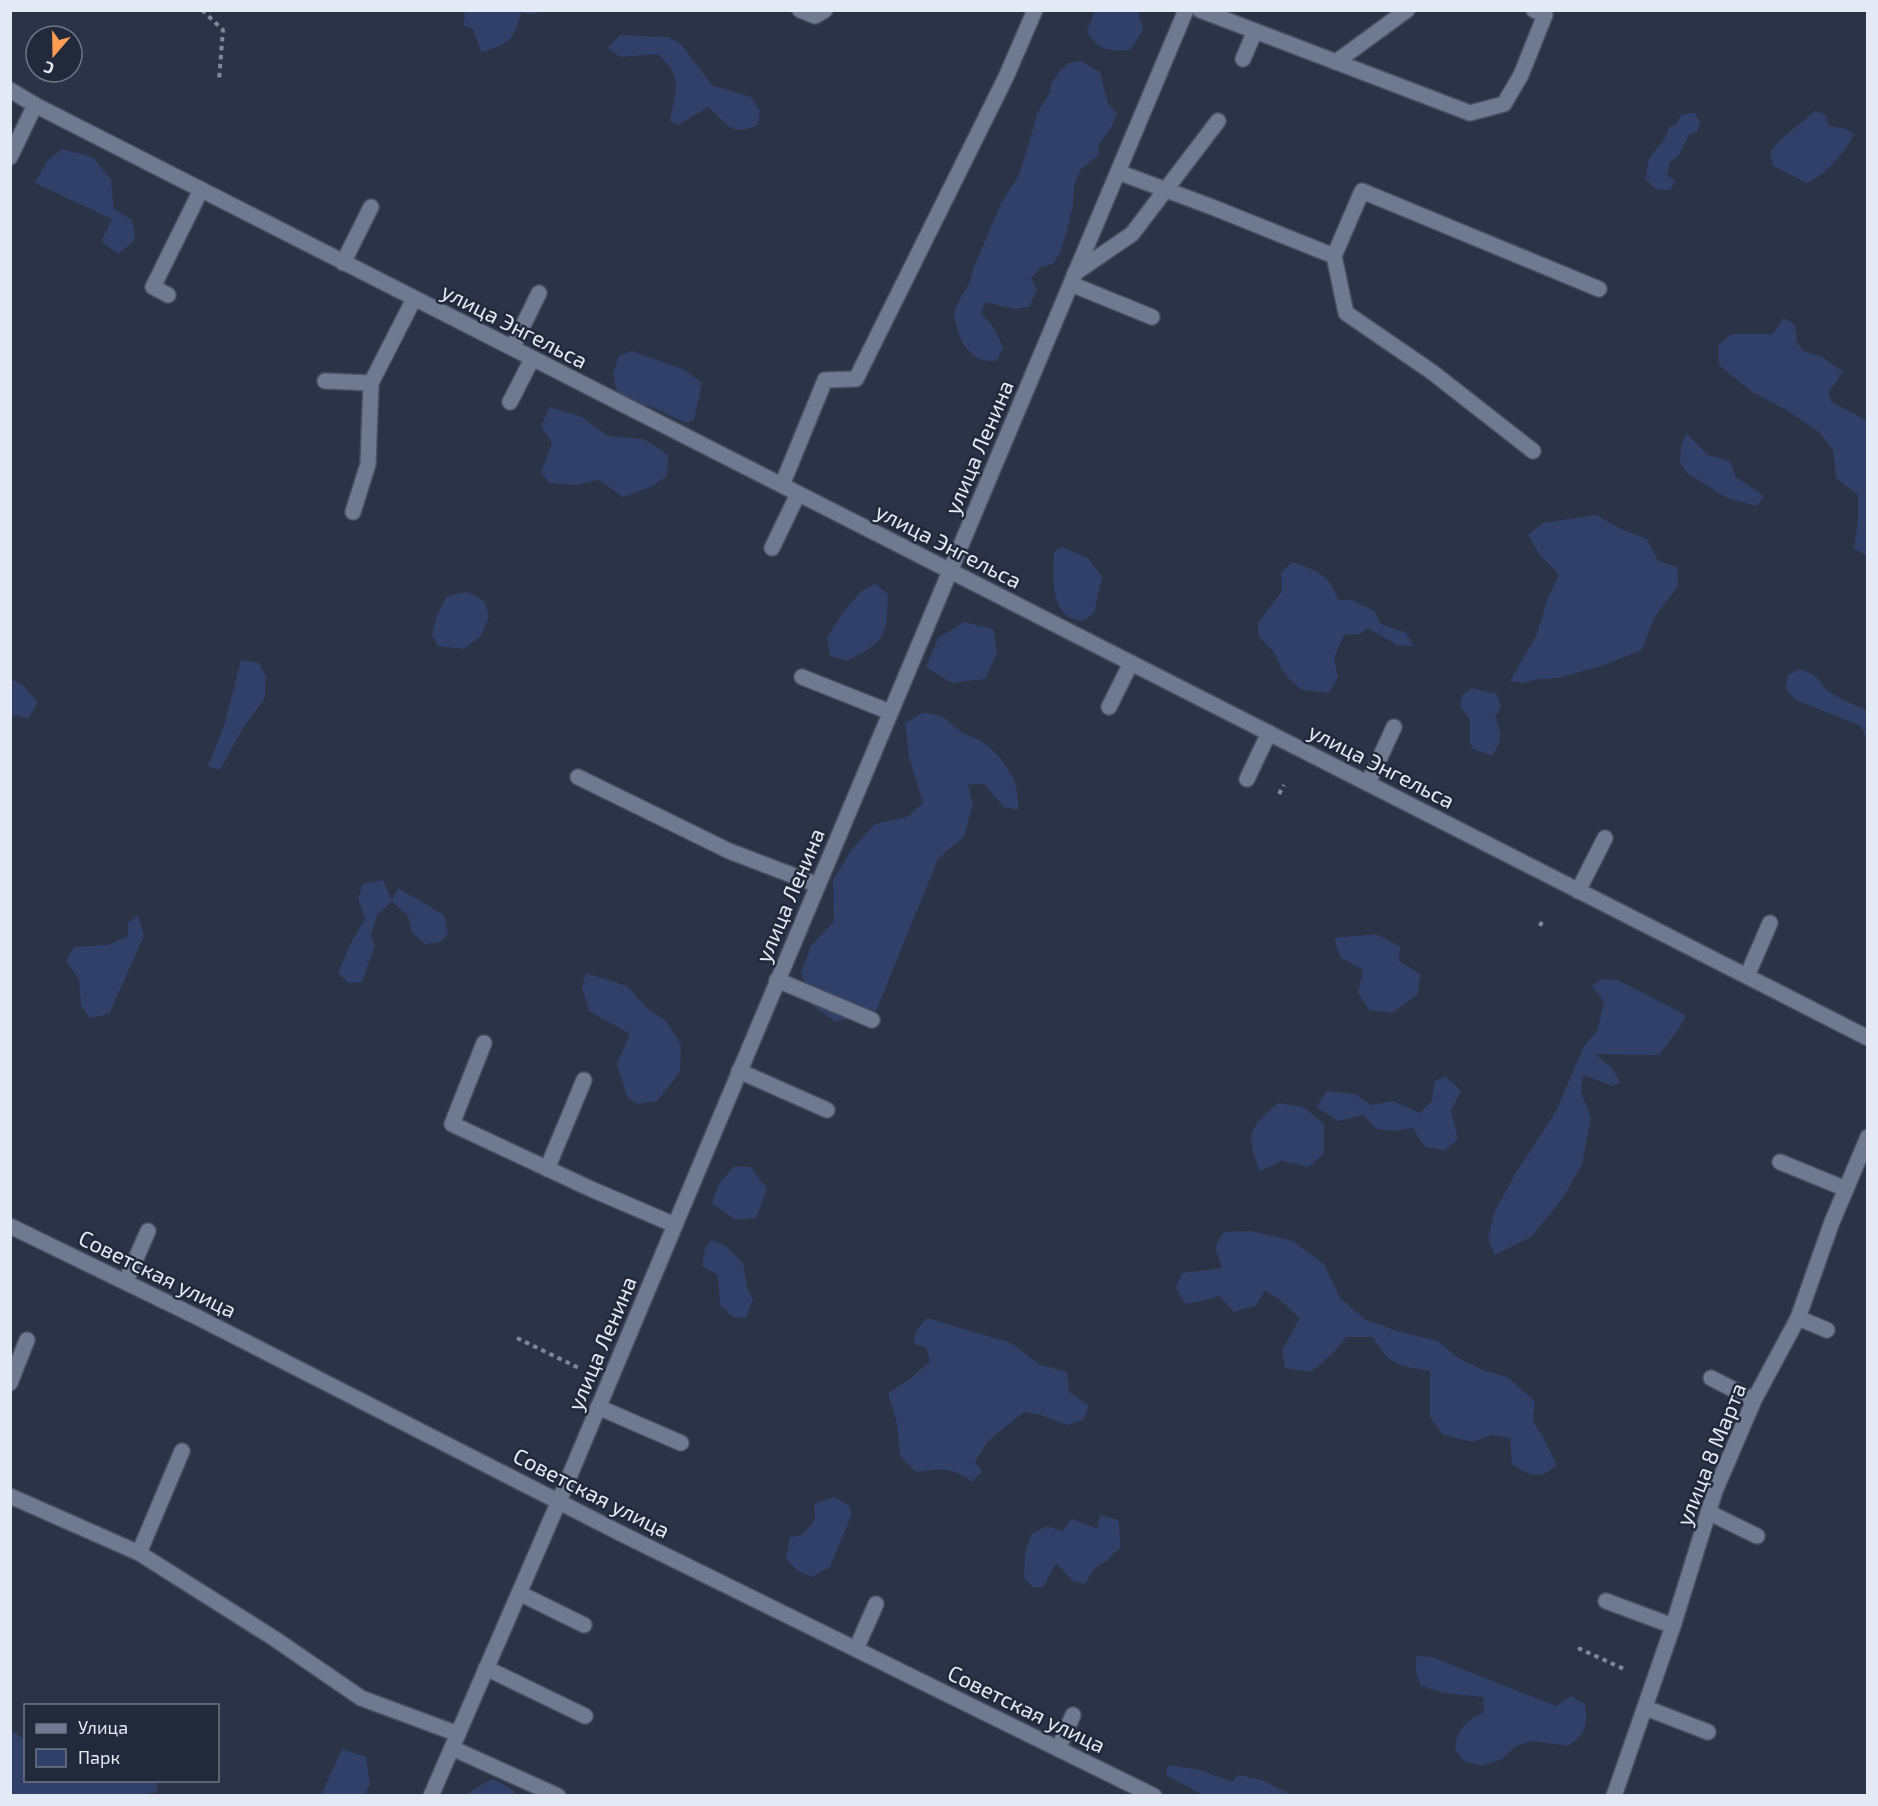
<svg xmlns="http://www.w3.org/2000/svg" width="1878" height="1806" viewBox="0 0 1878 1806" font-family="'Exo 2',sans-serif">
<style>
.green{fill:#304068}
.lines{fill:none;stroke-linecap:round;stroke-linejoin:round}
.service-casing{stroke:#495061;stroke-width:18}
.minor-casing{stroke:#495061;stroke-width:18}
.tertiary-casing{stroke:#495061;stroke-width:18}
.path{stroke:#808797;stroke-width:4;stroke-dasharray:4.5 4.5;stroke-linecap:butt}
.service{stroke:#6f798f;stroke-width:15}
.minor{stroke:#6f798f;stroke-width:15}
.tertiary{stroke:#6f798f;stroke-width:15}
.labels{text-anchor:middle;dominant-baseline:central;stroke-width:5;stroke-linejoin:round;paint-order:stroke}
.street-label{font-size:22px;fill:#e4e9f6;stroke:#21293b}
</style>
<rect width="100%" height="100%" fill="#2b3346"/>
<g class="green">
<path d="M 1095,10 L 1138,11 L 1143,30 L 1130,50 C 1110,52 1096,50 1087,31 Z"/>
<path d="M 463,11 L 548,11 L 532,14 L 521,12 C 515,40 508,45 481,52 L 473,29 L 463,25 L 465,15 Z"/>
<path d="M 620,35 L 668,37 L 681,44 L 712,85 L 751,97 L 760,111 L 758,125 C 729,138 728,123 708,107 L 679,125 L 670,121 C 676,90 684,76 657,54 L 620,57 L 608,48 Z"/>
<path d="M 1081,61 L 1100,72 L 1108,104 L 1117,113 C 1115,117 1114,123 1111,128 C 1105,138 1096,141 1099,155 L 1081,169 L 1074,186 L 1073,205 L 1067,230 L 1060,253 L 1053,264 L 1041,267 L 1031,278 L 1037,290 L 1029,307 L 1014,309 L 985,302 L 981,314 C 993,323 998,335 1003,349 L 996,361 C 972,363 961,345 956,324 C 955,319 954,315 955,310 C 960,295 971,287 972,272 L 1001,203 L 1019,175 L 1038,112 L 1050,92 L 1051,84 L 1059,72 L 1069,63 Z"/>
<path d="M 1815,111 L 1826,115 L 1829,126 L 1843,128 L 1854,133 C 1847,150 1824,177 1807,183 L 1773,166 L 1770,152 C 1782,135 1800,125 1815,111 Z"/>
<polygon points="1695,113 1700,122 1698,131 1689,135 1679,155 1670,162 1667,175 1676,181 1670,190 1655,189 1645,179 1649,158 1664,140 1669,127 1676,125 1681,115"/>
<polygon points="62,149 93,157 111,180 114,209 132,220 135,240 118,254 101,241 112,219 35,183 47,161"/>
<polygon points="1783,318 1795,324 1797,342 1803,351 1822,357 1843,372 1828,393 1832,402 1867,421 1867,557 1854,548 1858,522 1858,495 1836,478 1833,450 1819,432 1785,409 1752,392 1719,365 1718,345 1731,334 1773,334"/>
<polygon points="632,351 685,370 702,383 694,420 686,423 650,406 630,403 617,394 613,374 619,356"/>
<polygon points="549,407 580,416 608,436 644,439 668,455 667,476 651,487 623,497 599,480 576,485 550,483 541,473 552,443 541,427"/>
<polygon points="1686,433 1708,455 1730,461 1736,477 1764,496 1757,506 1727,498 1687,473 1680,463 1681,448"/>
<polygon points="1596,515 1623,530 1647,539 1658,561 1677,567 1678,586 1654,618 1642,650 1607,664 1559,678 1538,679 1524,683 1510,681 1537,634 1547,600 1559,575 1539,554 1528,535 1543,523"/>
<path d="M 1063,547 L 1089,559 L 1102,577 L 1094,613 L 1082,621 C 1078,620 1072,619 1068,617 C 1050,602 1053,572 1054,552 Z"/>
<path d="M 1292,562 C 1314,569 1332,576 1338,600 L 1352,600 L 1374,611 L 1381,624 L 1406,633 L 1414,646 L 1397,645 L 1368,628 L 1360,634 L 1344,635 L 1334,658 L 1338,677 L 1329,693 L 1302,690 L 1290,680 L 1282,669 L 1273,651 L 1258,636 L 1258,623 L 1282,591 L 1281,573 Z"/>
<path d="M 875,584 L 888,594 C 886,638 887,640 847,661 L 830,656 L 827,638 L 842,614 L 861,591 Z"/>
<polygon points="468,592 485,602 489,617 481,636 464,649 438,646 432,635 437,615 447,596"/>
<polygon points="964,622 993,629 997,653 985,679 952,683 926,667 938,638"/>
<polygon points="241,660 259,663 266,677 265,698 243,728 220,770 208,766 225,723"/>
<polygon points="1800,669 1816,676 1825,689 1845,701 1867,710 1867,740 1861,726 1796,700 1786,689 1788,675"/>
<polygon points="11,679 22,684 38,702 28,719 11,714"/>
<path d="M 1472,688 L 1497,694 L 1501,706 L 1495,718 C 1503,735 1502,740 1492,756 L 1473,749 L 1470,743 L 1470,720 L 1460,706 L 1462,695 Z"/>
<path d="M 923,713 C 946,715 945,720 963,733 C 970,737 978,739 984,743 C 1006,760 1020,782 1018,810 L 1004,807 L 984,784 L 968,784 L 973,805 L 964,836 L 938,859 L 876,1011 L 836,1022 L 812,1005 L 801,973 L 811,946 L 834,921 L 833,880 L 852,849 L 875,824 L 907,817 L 923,803 L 909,757 L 905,723 Z"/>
<polygon points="383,880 392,900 398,888 444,915 448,935 440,942 425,944 412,932 408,916 392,901 377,915 371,935 375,945 362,982 348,983 338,973 352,941 365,919 358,898 363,884"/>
<polygon points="138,915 144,936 109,1014 90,1018 81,1006 79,979 66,961 74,947 108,945 128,936 128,923"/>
<polygon points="1376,934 1400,947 1399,961 1420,974 1418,994 1392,1013 1369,1010 1358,993 1363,970 1341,958 1334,938"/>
<polygon points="586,973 627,986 646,1007 666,1021 681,1045 680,1072 657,1101 637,1104 627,1096 617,1064 630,1034 589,1011 582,987"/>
<polygon points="1602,979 1617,980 1686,1015 1680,1027 1659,1055 1595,1054 1612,1068 1620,1082 1613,1086 1583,1075 1581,1092 1591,1118 1582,1164 1563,1198 1531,1237 1495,1255 1488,1238 1495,1211 1515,1174 1555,1113 1584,1046 1597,1031 1604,1002 1592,986"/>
<polygon points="1445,1076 1461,1091 1451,1111 1458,1139 1444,1151 1424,1146 1413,1128 1396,1131 1376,1129 1363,1115 1338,1121 1316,1107 1327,1091 1355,1094 1371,1105 1393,1101 1420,1113 1432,1101 1434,1082"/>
<path d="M 1278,1103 L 1303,1107 L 1324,1124 L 1324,1153 L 1309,1167 L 1281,1161 L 1260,1171 C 1245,1133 1248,1129 1278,1103 Z"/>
<polygon points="734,1166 751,1167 767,1189 756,1218 735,1220 712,1203 719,1184"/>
<path d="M 1252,1231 L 1293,1241 L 1324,1264 L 1340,1298 L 1366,1320 L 1400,1332 L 1438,1341 L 1458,1358 L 1485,1371 L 1507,1377 L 1535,1401 L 1533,1421 L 1543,1437 L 1557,1465 C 1538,1480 1532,1477 1512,1464 L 1510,1438 L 1490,1435 L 1473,1442 L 1443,1435 L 1430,1417 L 1430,1371 C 1399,1365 1390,1367 1373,1337 L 1346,1337 L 1333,1353 L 1311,1372 L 1285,1368 L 1282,1350 L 1300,1318 L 1280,1300 L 1265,1291 L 1255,1306 L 1234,1312 L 1219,1296 L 1203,1301 L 1185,1304 L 1176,1288 L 1182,1273 L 1222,1268 L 1215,1247 L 1224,1232 Z"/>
<polygon points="712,1240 727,1247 743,1263 747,1288 753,1299 746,1318 733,1317 720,1305 718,1275 702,1266 705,1248"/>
<path d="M 927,1318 L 1011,1343 L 1040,1365 L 1067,1372 L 1069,1392 L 1089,1406 L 1083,1420 L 1067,1425 L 1041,1415 L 1024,1412 L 988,1441 L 975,1462 L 982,1472 L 972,1482 C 949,1466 943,1469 916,1472 L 900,1456 L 897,1424 L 888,1393 L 910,1379 L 930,1361 L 926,1348 L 914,1344 L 916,1331 Z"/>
<polygon points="833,1497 849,1505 852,1514 830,1567 812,1577 798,1571 786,1559 790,1537 802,1535 815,1520 814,1504"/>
<polygon points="1100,1515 1118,1520 1121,1547 1106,1561 1094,1569 1085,1584 1073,1581 1056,1563 1043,1587 1033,1588 1024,1577 1025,1554 1031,1534 1047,1526 1062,1531 1072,1519 1097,1528"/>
<path d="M 1416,1656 L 1432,1657 L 1556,1706 L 1571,1696 L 1585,1704 C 1588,1726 1586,1734 1568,1746 L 1532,1741 L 1516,1746 L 1502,1759 L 1482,1766 L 1464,1761 L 1455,1750 C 1457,1727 1465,1723 1484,1712 L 1483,1697 L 1444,1693 L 1420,1685 L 1416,1672 Z"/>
<polygon points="10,1730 25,1739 26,1780 157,1781 157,1792 134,1796 11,1795"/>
<polygon points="342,1749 366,1757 370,1785 364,1795 321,1795"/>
<polygon points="1168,1765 1201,1770 1232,1782 1238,1775 1262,1780 1292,1795 1203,1795 1166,1775"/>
<polygon points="493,1779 513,1790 516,1795 466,1795 484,1783"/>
</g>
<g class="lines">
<g class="service-casing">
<g id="service">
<polyline points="800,10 815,16 825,10"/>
<polyline points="1200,10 1470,113 1504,104 1521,75 1545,15 1534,10"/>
<polyline points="1243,59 1255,31"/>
<polyline points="1336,62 1407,10"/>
<polyline points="10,157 35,105"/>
<polyline points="1118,172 1212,207 1334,256 1362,191 1599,289"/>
<polyline points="1334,256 1346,313 1432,372 1533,451"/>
<polyline points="343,263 371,207"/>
<polyline points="1075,273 1132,234 1218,121"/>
<polyline points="1071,284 1152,317"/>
<polyline points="168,295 153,287 201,190"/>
<polyline points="512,348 539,293"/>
<polyline points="325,381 371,383"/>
<polyline points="510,402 532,359"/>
<polyline points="782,485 825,380 856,379 1006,77 1035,10"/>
<polyline points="353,512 368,464 371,383 414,299"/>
<polyline points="772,548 798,494"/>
<polyline points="802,677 890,712"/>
<polyline points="1109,707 1131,663"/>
<polyline points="578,777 729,851 818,885"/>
<polyline points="1247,779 1269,733"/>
<polyline points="1368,783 1394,727"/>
<polyline points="1578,891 1605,838"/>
<polyline points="1747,976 1770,923"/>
<polyline points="777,980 872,1020"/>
<polyline points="484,1043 452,1124 591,1189 675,1225"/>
<polyline points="739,1071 827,1110"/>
<polyline points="1780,1162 1846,1189"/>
<polyline points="547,1169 584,1080"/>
<polyline points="126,1281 148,1231"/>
<polyline points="1798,1318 1827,1330"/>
<polyline points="1711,1378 1754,1400"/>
<polyline points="10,1383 27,1340"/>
<polyline points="598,1407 681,1443"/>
<polyline points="10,1496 139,1553 275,1639 361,1698 458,1734"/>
<polyline points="1708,1512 1757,1536"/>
<polyline points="139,1553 182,1451"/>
<polyline points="519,1593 584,1625"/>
<polyline points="1606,1601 1673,1626"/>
<polyline points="856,1649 876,1604"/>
<polyline points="486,1668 585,1716"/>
<polyline points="1646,1708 1708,1732"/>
<polyline points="452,1748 558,1796"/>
<polyline points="1058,1749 1073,1715"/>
</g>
</g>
<g class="minor-casing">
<g id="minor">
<polyline points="10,1226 199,1318 622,1534 1154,1796"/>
<polyline points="431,1796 559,1501 1186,10"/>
<polyline points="1614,1796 1673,1626 1715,1491 1754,1400 1798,1318 1832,1222 1868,1137"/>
</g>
</g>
<g class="tertiary-casing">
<polyline id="tertiary" points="10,90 35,105 1868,1038"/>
</g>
<g class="path">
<polyline points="202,10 223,30 219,80"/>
<polyline points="1279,794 1284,785"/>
<polyline points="1540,926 1543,919"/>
<polyline points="517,1338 581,1369"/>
<polyline points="1578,1648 1624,1669"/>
</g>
<use href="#service" class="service"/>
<use href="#minor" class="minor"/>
<use href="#tertiary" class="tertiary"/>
</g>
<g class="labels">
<g class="street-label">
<text transform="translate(515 325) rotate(27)">улица Энгельса</text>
<text transform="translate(978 447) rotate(-67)">улица Ленина</text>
<text transform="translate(949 545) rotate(27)">улица Энгельса</text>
<text transform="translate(1382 765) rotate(27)">улица Энгельса</text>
<text transform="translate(789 895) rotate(-67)">улица Ленина</text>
<text transform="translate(158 1273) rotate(26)">Советская улица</text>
<text transform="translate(601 1343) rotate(-67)">улица Ленина</text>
<text transform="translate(1710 1454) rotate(-68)">улица 8 Марта</text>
<text transform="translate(592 1492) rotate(27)">Советская улица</text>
<text transform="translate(1027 1708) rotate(26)">Советская улица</text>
</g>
</g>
<rect width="1878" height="1806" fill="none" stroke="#e4e9f6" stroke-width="24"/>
<rect x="24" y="1704" width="195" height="78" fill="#21293b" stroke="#6f7686" stroke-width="1.5"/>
<rect x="36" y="1724" width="30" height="9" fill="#6f798f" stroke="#6f7686" stroke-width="1.5"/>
<text x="78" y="1734" font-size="18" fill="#e4e9f6">Улица</text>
<rect x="36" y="1749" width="30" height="18" fill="#304068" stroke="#6f7686" stroke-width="1.5"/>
<text x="78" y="1764" font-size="18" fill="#e4e9f6">Парк</text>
<g transform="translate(54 54) rotate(200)"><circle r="28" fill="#21293b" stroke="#6f7686" stroke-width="1.5"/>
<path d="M0-4.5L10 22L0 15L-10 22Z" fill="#fc9d53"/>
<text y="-9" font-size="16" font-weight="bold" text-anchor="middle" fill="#e4e9f6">С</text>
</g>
</svg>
